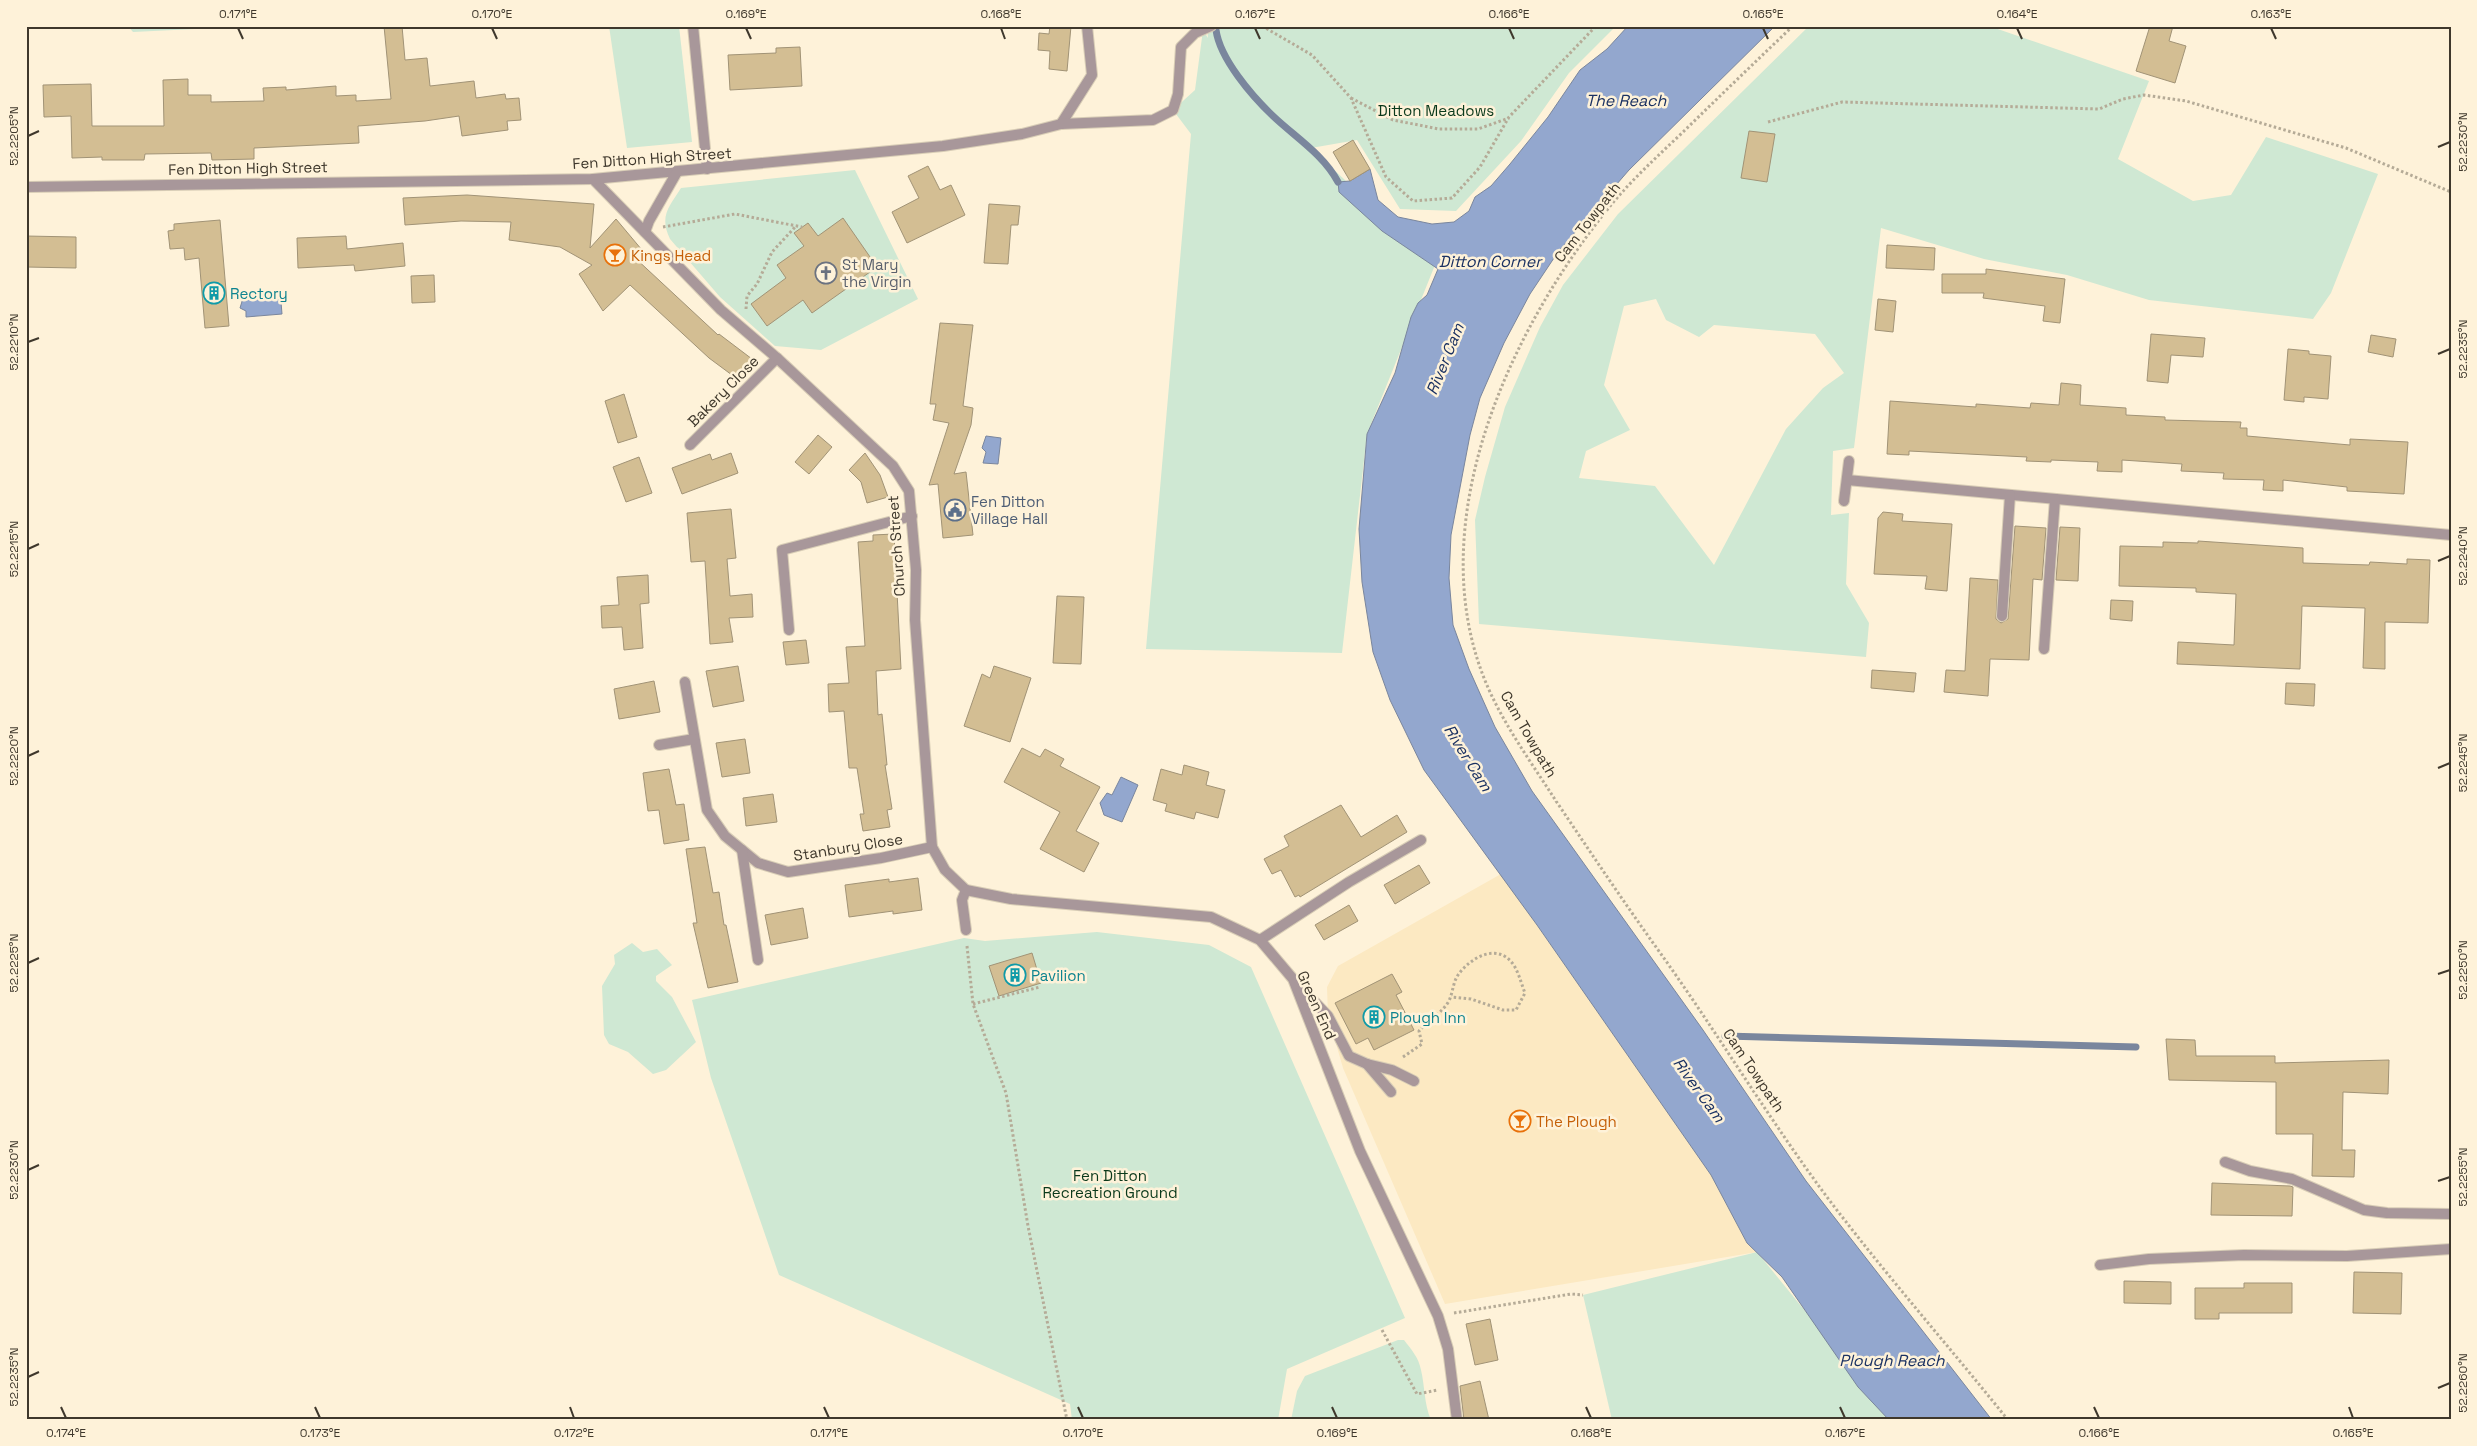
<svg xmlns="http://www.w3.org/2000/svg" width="2477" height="1446" viewBox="0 0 2477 1446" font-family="'Space Grotesk',sans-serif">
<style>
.built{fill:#fce9c2}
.green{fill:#cfe8d3;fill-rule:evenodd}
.water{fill:#93a7ce;stroke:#7a869d}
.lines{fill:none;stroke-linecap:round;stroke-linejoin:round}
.stream{stroke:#7a869d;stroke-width:7}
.building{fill:#d3be93;stroke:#a19376}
.lane-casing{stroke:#d8cdb6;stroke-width:12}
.street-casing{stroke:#d8cdb6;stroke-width:12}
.path{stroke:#b5ab97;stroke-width:3;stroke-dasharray:2.5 2.5;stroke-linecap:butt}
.lane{stroke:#a8979a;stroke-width:10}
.street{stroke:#a8979a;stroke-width:10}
.ticks{fill:none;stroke:#3f382c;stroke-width:2}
.labels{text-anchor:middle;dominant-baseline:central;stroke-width:5;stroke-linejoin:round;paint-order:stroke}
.park-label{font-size:15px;fill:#0a391b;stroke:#fef2d9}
.street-label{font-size:15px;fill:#3f382c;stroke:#fef2d9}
.food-label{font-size:15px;fill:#c56008;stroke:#fef2d9;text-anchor:start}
.worship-label{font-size:15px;fill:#5b616d;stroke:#fef2d9;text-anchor:start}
.culture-label{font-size:15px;fill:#0d838f;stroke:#fef2d9;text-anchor:start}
.service-label{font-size:15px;fill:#4e5e75;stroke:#fef2d9;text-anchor:start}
.water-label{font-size:16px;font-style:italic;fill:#1a3162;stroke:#fef2d9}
.neatline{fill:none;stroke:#3f382c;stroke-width:2}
.ticks-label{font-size:12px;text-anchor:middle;fill:#3f382c}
</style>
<rect width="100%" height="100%" fill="#fef2d9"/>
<polygon class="built" points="1501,874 1711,1175 1747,1243 1757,1252 1445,1304 1343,1068 1328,1016 1327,987 1338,966"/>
<g class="green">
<polygon points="128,26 256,26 133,32"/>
<polygon points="609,26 679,26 692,142 627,148"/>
<polygon points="1207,26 1616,26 1569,73 1521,141 1456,211 1400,209 1357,140 1311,148 1435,265 1367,434 1342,653 1146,649 1191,134 1173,110 1195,90 1203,30 1208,38"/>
<path d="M 1809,26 L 1989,26 L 2149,81 L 2118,159 L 2193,201 L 2231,195 L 2266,137 L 2378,174 L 2331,293 L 2313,319 L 2149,300 L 2067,275 L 1984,259 L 1881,228 L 1854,448 L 1833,451 L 1831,515 L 1849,513 L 1846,584 L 1869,623 L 1866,657 L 1479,624 L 1475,520 L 1485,477 L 1505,407 L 1540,327 L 1563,285 L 1618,214 ZM 1656,299 L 1666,320 L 1699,337 L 1714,325 L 1815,334 L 1844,373 L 1823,388 L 1786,429 L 1714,565 L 1655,486 L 1579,478 L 1586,451 L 1630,430 L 1604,385 L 1624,306 Z"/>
<path d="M 855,170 L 918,299 L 821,350 L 775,346 L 720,297 L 670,239 C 659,216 669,207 681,188 Z"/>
<polygon points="1097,932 1209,945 1251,967 1405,1318 1287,1369 1278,1420 1072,1420 1070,1404 779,1275 711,1078 692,1000 964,938 985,941"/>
<polygon points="632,943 643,952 657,949 672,965 656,976 656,981 672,997 696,1042 666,1070 653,1074 628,1052 609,1044 604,1035 602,986 615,964 614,955"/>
<polygon points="1757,1252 1894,1420 1612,1420 1583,1295"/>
<path d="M 1398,1340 L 1404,1340 C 1411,1349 1419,1358 1421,1370 C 1425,1387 1424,1404 1431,1420 L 1291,1420 L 1297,1391 L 1305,1376 Z"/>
</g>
<g class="water">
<polygon points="1628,26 1775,26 1629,170 1558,252 1530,294 1504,343 1480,398 1470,435 1451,535 1449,578 1453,625 1469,669 1495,727 1532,791 1703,1030 1806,1181 1992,1420 1889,1420 1858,1387 1782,1277 1747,1243 1711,1175 1537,925 1424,770 1390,700 1373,652 1362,582 1359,529 1367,434 1395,373 1411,317 1418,303 1427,295 1438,269 1382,231 1339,192 1338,182 1350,181 1370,169 1378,200 1398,217 1432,224 1454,222 1469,211 1475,197 1491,186 1510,164 1548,117 1580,70 1607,49"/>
<polygon points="280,290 282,314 246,317 246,311 240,308 244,295"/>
<polygon points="986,436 1001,438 998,464 983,463 986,452 982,448"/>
<polygon points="1121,777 1138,785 1122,822 1104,815 1100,803 1107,793 1112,795"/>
</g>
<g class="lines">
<g class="stream">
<path d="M 1216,30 C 1220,59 1252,96 1273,116 C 1295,137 1323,154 1338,182"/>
<polyline points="1725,1036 2136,1047"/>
</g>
</g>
<g class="building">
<polygon points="384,26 402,26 405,60 427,58 430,86 474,81 476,98 505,94 506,99 519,98 521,120 507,121 508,130 462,136 459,116 425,121 358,126 359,143 254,148 254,159 212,160 211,153 145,154 144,160 102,160 102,157 72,158 71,116 44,117 43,85 91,84 92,126 164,126 163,80 188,79 188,95 211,95 211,102 264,101 263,88 286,87 286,90 336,86 336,96 356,95 356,101 391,99"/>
<polygon points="1050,26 1071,26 1067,71 1049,69 1050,51 1038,50 1039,33 1049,34"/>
<polygon points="2150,26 2173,26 2169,41 2186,46 2175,83 2136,71"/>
<polygon points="800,47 802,86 730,90 728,55 776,53 776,48"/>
<polygon points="1749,131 1775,134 1767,182 1741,178"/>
<polygon points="1353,140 1370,169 1350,181 1333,152"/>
<polygon points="928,166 940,190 951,185 965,215 907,243 892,212 919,198 908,176"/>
<polygon points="467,195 594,204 590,248 616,219 642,250 633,256 718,335 719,334 752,359 736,378 709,358 630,285 603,311 579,274 592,265 560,247 509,240 511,222 461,221 405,225 403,198"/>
<polygon points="989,204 1020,206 1018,225 1011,225 1008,264 984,263"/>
<polygon points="843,218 877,267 812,313 803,300 767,326 751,304 786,278 777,265 804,246 794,233 808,223 818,236"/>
<polygon points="220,220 229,326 205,328 199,258 185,260 184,248 170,249 168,231 174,230 174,224"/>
<polygon points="26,236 76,237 76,268 26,267"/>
<polygon points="346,236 347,249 403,243 405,266 355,271 354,265 298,268 297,238"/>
<polygon points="1887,245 1935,248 1934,270 1886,268"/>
<polygon points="1986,269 2065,279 2060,323 2043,321 2045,306 1983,298 1984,293 1942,293 1942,274 1986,274"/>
<polygon points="434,275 435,302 412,303 411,276"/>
<polygon points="1878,299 1896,301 1893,332 1875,330"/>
<polygon points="940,323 973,325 963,406 973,408 971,425 954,474 966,472 973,535 943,538 938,484 929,485 949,423 933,420 936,404 930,404"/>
<polygon points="2151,334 2205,338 2203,357 2171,355 2168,383 2147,381"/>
<polygon points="2371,335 2396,339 2393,357 2368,352"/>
<polygon points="2288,349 2309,351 2309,354 2331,356 2328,399 2304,397 2304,402 2284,400"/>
<polygon points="2061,383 2081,385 2080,405 2126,408 2126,415 2165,417 2165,420 2241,422 2240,428 2247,428 2247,436 2350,445 2350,439 2408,442 2404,494 2347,491 2347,487 2283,480 2283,491 2263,490 2264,480 2223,479 2224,473 2181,471 2182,464 2122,460 2122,472 2097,471 2098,462 2051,460 2051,462 2026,461 2027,457 1909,451 1909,455 1887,454 1890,401 1976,407 1976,404 2030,408 2031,403 2059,405"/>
<polygon points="624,394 637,437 618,443 605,401"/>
<polygon points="818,435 832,447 809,474 795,462"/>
<polygon points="731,453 738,473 682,494 672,468 710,454 712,460"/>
<polygon points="865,453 880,475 888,497 867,503 861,482 849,470"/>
<polygon points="639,457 652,493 626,502 613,467"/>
<polygon points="731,509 736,558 727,559 730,596 752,594 753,617 729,618 733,642 710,644 705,561 691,562 687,513"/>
<polygon points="1883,512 1903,514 1902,521 1952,524 1947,591 1925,589 1927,576 1874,574 1878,518"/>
<polygon points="2015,526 2046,528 2042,580 2033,579 2029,660 1990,659 1988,696 1944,692 1946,670 1965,671 1970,578 1998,580 1996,619 2001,623 2008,619"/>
<polygon points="2060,527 2080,528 2078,581 2056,580"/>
<polygon points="894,534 901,669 876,671 878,715 882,714 887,765 885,765 892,809 887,810 890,827 863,831 860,814 864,814 857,768 849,768 844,711 829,712 828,684 849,683 846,647 865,646 858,542 873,541 873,535"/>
<polygon points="2198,541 2303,548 2303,563 2369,565 2370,562 2407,564 2407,559 2430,560 2428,623 2385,622 2385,669 2363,668 2365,608 2302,606 2300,669 2177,664 2178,642 2234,645 2236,594 2196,592 2196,588 2119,586 2120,546 2163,547 2163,542 2198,543"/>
<polygon points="648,575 649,603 640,604 643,648 624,650 622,627 602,628 601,606 619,605 617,577"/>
<polygon points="1057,596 1084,597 1081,664 1053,663"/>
<polygon points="2111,600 2133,601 2132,621 2110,619"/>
<polygon points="806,640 809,663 786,665 783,642"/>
<polygon points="738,666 744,701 713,707 706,671"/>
<polygon points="994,666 1031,678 1010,742 964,726 982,674 990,678"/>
<polygon points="1872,670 1916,673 1914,692 1871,688"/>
<polygon points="654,681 660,712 619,719 614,689"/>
<polygon points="2286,683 2315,684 2314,706 2285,704"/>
<polygon points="745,739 750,773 722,777 716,743"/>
<polygon points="1022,748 1040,757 1045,749 1064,759 1060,766 1100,787 1076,831 1099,843 1084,872 1040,849 1060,812 1004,782"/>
<polygon points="1184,765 1209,772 1206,785 1225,790 1218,818 1196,812 1194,819 1165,811 1167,804 1153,800 1161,769 1182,775"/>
<polygon points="669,769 676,805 684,804 689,840 664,844 659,810 648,811 643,773"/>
<polygon points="773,794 777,822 746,826 743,798"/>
<polygon points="1341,805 1361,837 1397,815 1407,832 1300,897 1299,895 1295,897 1281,870 1272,874 1264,859 1289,846 1284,836"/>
<polygon points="705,847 713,893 719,892 724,925 726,925 738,982 708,988 693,923 697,923 686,849"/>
<polygon points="1419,865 1430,883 1395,904 1384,885"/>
<polygon points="918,878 922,910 893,914 893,911 849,917 845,885 889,879 889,882"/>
<polygon points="1349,905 1358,921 1324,940 1315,925"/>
<polygon points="803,908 808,938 771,945 765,915"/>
<polygon points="1032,953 1041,983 999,996 989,966"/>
<polygon points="1392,974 1402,992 1396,995 1414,1030 1374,1050 1368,1038 1356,1044 1335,1003"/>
<polygon points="2166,1039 2195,1040 2196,1056 2275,1056 2275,1063 2389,1060 2388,1094 2343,1092 2342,1150 2355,1150 2354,1177 2312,1176 2313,1134 2276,1134 2276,1082 2169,1080"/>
<polygon points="2212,1183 2290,1186 2293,1187 2292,1216 2211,1215"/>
<polygon points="2354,1272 2402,1273 2401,1314 2353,1313"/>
<polygon points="2124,1281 2171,1282 2171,1304 2124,1303"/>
<polygon points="2244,1283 2292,1283 2292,1313 2219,1313 2219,1319 2195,1319 2195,1288 2244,1288"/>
<polygon points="1490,1319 1498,1360 1475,1365 1466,1324"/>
<polygon points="1480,1381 1489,1420 1464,1420 1460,1386"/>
</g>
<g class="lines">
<g class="lane-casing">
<g id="lane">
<polyline points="693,26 707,169"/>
<polyline points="1061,124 1092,75 1087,26"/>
<polyline points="690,445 777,358"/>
<polyline points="1847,480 2451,535"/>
<polyline points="1844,501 1849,461"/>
<polyline points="2002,616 2010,495"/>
<polyline points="789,630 782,550 912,516"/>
<polyline points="2044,649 2055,499"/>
<polyline points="966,930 962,900 966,890"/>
<polyline points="1260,940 1349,882 1421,840"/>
<polyline points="1294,980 1328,1016 1349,1056 1367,1064 1392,1070 1414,1081"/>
<polyline points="1367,1064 1391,1092"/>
<polyline points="2225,1162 2250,1171 2292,1179 2364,1210 2387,1213 2451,1214"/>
<polyline points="2100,1265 2149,1259 2244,1255 2347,1256 2451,1249"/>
</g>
</g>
<g class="street-casing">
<g id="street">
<polyline points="593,179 721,310 777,358 893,466 909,491 916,570 915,620 932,847 945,870 966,890 1011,899 1211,917 1260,940 1293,979 1360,1151 1438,1316 1448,1349 1457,1420"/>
<polyline points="26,187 593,179 943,146 1022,134 1061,124 1153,120 1173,110 1178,94 1181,47 1195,33 1211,26"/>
<polyline points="645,232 649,221 677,172"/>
<polyline points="685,682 707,810 725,836 758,863 788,872 881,858 932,847"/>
<polyline points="659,745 694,739"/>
<polyline points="742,850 758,960"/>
</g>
</g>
<g class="path">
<polyline points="1262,26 1312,55 1351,98 1386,177 1413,201 1452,198 1480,167 1509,117 1596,26"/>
<path d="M 1793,26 C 1756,61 1720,96 1684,131 C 1657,157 1630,181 1607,210 C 1509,332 1422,521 1484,678 C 1501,721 1531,762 1556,801 C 1591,853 1625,904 1661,954 C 1718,1034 1769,1119 1827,1197 C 1885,1274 1948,1345 2008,1420"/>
<polyline points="1351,98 1393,120 1439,129 1478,129 1509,118"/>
<polyline points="1768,122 1842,102 2099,109 2123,99 2144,95 2186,101 2346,148 2451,192"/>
<polyline points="663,227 735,214 802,227"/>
<polyline points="746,309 747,296 757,284 772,252 796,226"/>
<polyline points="967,946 973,1004 1006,1093 1028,1226 1067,1420"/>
<polyline points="973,1004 1040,987"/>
<path d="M 1403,1057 L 1422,1044 L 1419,1031 C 1428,1021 1439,1015 1447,1004 C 1453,996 1452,984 1458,975 C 1470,958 1497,942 1513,964 C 1519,973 1521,983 1525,993 L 1516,1010 L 1503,1010 L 1471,999 L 1451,997"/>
<polyline points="1454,1313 1571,1294 1583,1295"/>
<polyline points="1382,1330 1417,1394 1438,1390"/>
</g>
<use href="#lane" class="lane"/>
<use href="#street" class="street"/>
</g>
<path class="ticks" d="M 238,28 L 243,39M 492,28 L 497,39M 746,28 L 751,39M 1001,28 L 1005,39M 1255,28 L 1260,39M 1509,28 L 1514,39M 1763,28 L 1768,39M 2017,28 L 2022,39M 2271,28 L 2276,39M 28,136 L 39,131M 2438,147 L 2450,142M 28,342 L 39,338M 2438,354 L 2450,349M 28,549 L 39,544M 2438,561 L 2450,556M 28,756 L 39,751M 2438,768 L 2450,763M 28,963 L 39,958M 2438,974 L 2450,970M 28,1170 L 39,1165M 2438,1181 L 2450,1177M 28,1377 L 39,1372M 2438,1388 L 2450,1383M 61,1407 L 66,1418M 315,1407 L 320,1418M 570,1407 L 574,1418M 824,1407 L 829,1418M 1078,1407 L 1083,1418M 1332,1407 L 1337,1418M 1586,1407 L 1591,1418M 1840,1407 L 1845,1418M 2094,1407 L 2099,1418M 2349,1407 L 2353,1418"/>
<defs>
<g id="bar-ring" transform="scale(1.125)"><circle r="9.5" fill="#fef2d9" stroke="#e8710a" stroke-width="1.5"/><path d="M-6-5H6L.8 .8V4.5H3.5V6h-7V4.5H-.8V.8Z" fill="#e8710a"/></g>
<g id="church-ring" transform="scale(1.125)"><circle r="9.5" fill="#fef2d9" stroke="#6b7280" stroke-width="1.5"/><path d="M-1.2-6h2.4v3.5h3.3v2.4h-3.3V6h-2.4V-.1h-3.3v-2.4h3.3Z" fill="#6b7280"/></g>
<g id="building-ring" transform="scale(1.125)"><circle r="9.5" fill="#fef2d9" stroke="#0f9aa8" stroke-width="1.5"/><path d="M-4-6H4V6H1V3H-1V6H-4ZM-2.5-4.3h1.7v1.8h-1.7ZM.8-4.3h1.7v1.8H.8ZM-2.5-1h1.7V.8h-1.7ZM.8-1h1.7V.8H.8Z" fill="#0f9aa8"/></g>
<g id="civic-ring" transform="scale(1.125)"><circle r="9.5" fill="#fef2d9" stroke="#5c6f8a" stroke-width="1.5"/><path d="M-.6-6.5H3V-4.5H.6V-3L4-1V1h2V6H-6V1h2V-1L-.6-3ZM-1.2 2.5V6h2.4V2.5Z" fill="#5c6f8a"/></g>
</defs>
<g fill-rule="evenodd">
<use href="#bar-ring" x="615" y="255"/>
<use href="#church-ring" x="826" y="273"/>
<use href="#building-ring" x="214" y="293"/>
<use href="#civic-ring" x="955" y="510"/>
<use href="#building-ring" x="1015" y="975"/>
<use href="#building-ring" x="1374" y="1017"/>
<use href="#bar-ring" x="1520" y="1121"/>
</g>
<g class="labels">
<g class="park-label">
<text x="1436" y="110">Ditton Meadows</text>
<text x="1110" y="1175">Fen Ditton<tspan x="1110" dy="17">Recreation Ground</tspan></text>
</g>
<g class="street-label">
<text transform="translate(652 158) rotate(-4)">Fen Ditton High Street</text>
<text transform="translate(248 168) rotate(-1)">Fen Ditton High Street</text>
<text transform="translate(1587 222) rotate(-52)">Cam Towpath</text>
<text transform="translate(723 391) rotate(-45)">Bakery Close</text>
<text transform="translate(896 546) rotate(-94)">Church Street</text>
<text transform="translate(1529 734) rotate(60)">Cam Towpath</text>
<text transform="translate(848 847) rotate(-9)">Stanbury Close</text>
<text transform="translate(1317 1005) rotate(66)">Green End</text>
<text transform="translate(1754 1070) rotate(56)">Cam Towpath</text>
</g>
<g class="food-label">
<text x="631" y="255">Kings Head</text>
<text x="1536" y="1121">The Plough</text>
</g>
<g class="worship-label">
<text x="842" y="264">St Mary<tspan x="842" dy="17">the Virgin</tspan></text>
</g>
<g class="culture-label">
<text x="230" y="293">Rectory</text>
<text x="1031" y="975">Pavilion</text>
<text x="1390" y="1017">Plough Inn</text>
</g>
<g class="service-label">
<text x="971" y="501">Fen Ditton<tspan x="971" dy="17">Village Hall</tspan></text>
</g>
<g class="water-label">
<text x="1626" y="100">The Reach</text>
<text x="1490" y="261">Ditton Corner</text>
<text transform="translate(1445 359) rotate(-68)">River Cam</text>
<text transform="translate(1468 758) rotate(58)">River Cam</text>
<text transform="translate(1699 1090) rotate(54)">River Cam</text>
<text x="1892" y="1360">Plough Reach</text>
</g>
</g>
<rect width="2477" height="1446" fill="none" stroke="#fef2d9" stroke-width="55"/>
<rect x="28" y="28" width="2422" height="1390" class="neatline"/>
<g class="ticks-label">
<text x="238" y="18">0.171°E</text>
<text x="492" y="18">0.170°E</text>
<text x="746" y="18">0.169°E</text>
<text x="1001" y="18">0.168°E</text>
<text x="1255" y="18">0.167°E</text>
<text x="1509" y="18">0.166°E</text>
<text x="1763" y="18">0.165°E</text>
<text x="2017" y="18">0.164°E</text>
<text x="2271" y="18">0.163°E</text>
<text transform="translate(14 136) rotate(-90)" y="4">52.2205°N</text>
<text transform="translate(2463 142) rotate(-90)" y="4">52.2230°N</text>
<text transform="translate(14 342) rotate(-90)" y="4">52.2210°N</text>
<text transform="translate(2463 349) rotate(-90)" y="4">52.2235°N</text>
<text transform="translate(14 549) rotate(-90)" y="4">52.2215°N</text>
<text transform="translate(2463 556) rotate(-90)" y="4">52.2240°N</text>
<text transform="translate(14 756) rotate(-90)" y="4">52.2220°N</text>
<text transform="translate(2463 763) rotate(-90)" y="4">52.2245°N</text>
<text transform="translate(14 963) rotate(-90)" y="4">52.2225°N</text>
<text transform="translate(2463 970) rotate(-90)" y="4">52.2250°N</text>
<text transform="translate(14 1170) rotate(-90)" y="4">52.2230°N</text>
<text transform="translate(2463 1177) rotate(-90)" y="4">52.2255°N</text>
<text transform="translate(14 1377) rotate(-90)" y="4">52.2235°N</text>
<text transform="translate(2463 1383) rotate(-90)" y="4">52.2260°N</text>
<text x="66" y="1437">0.174°E</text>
<text x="320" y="1437">0.173°E</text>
<text x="574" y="1437">0.172°E</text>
<text x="829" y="1437">0.171°E</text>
<text x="1083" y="1437">0.170°E</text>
<text x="1337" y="1437">0.169°E</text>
<text x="1591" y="1437">0.168°E</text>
<text x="1845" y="1437">0.167°E</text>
<text x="2099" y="1437">0.166°E</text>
<text x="2353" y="1437">0.165°E</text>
</g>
</svg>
